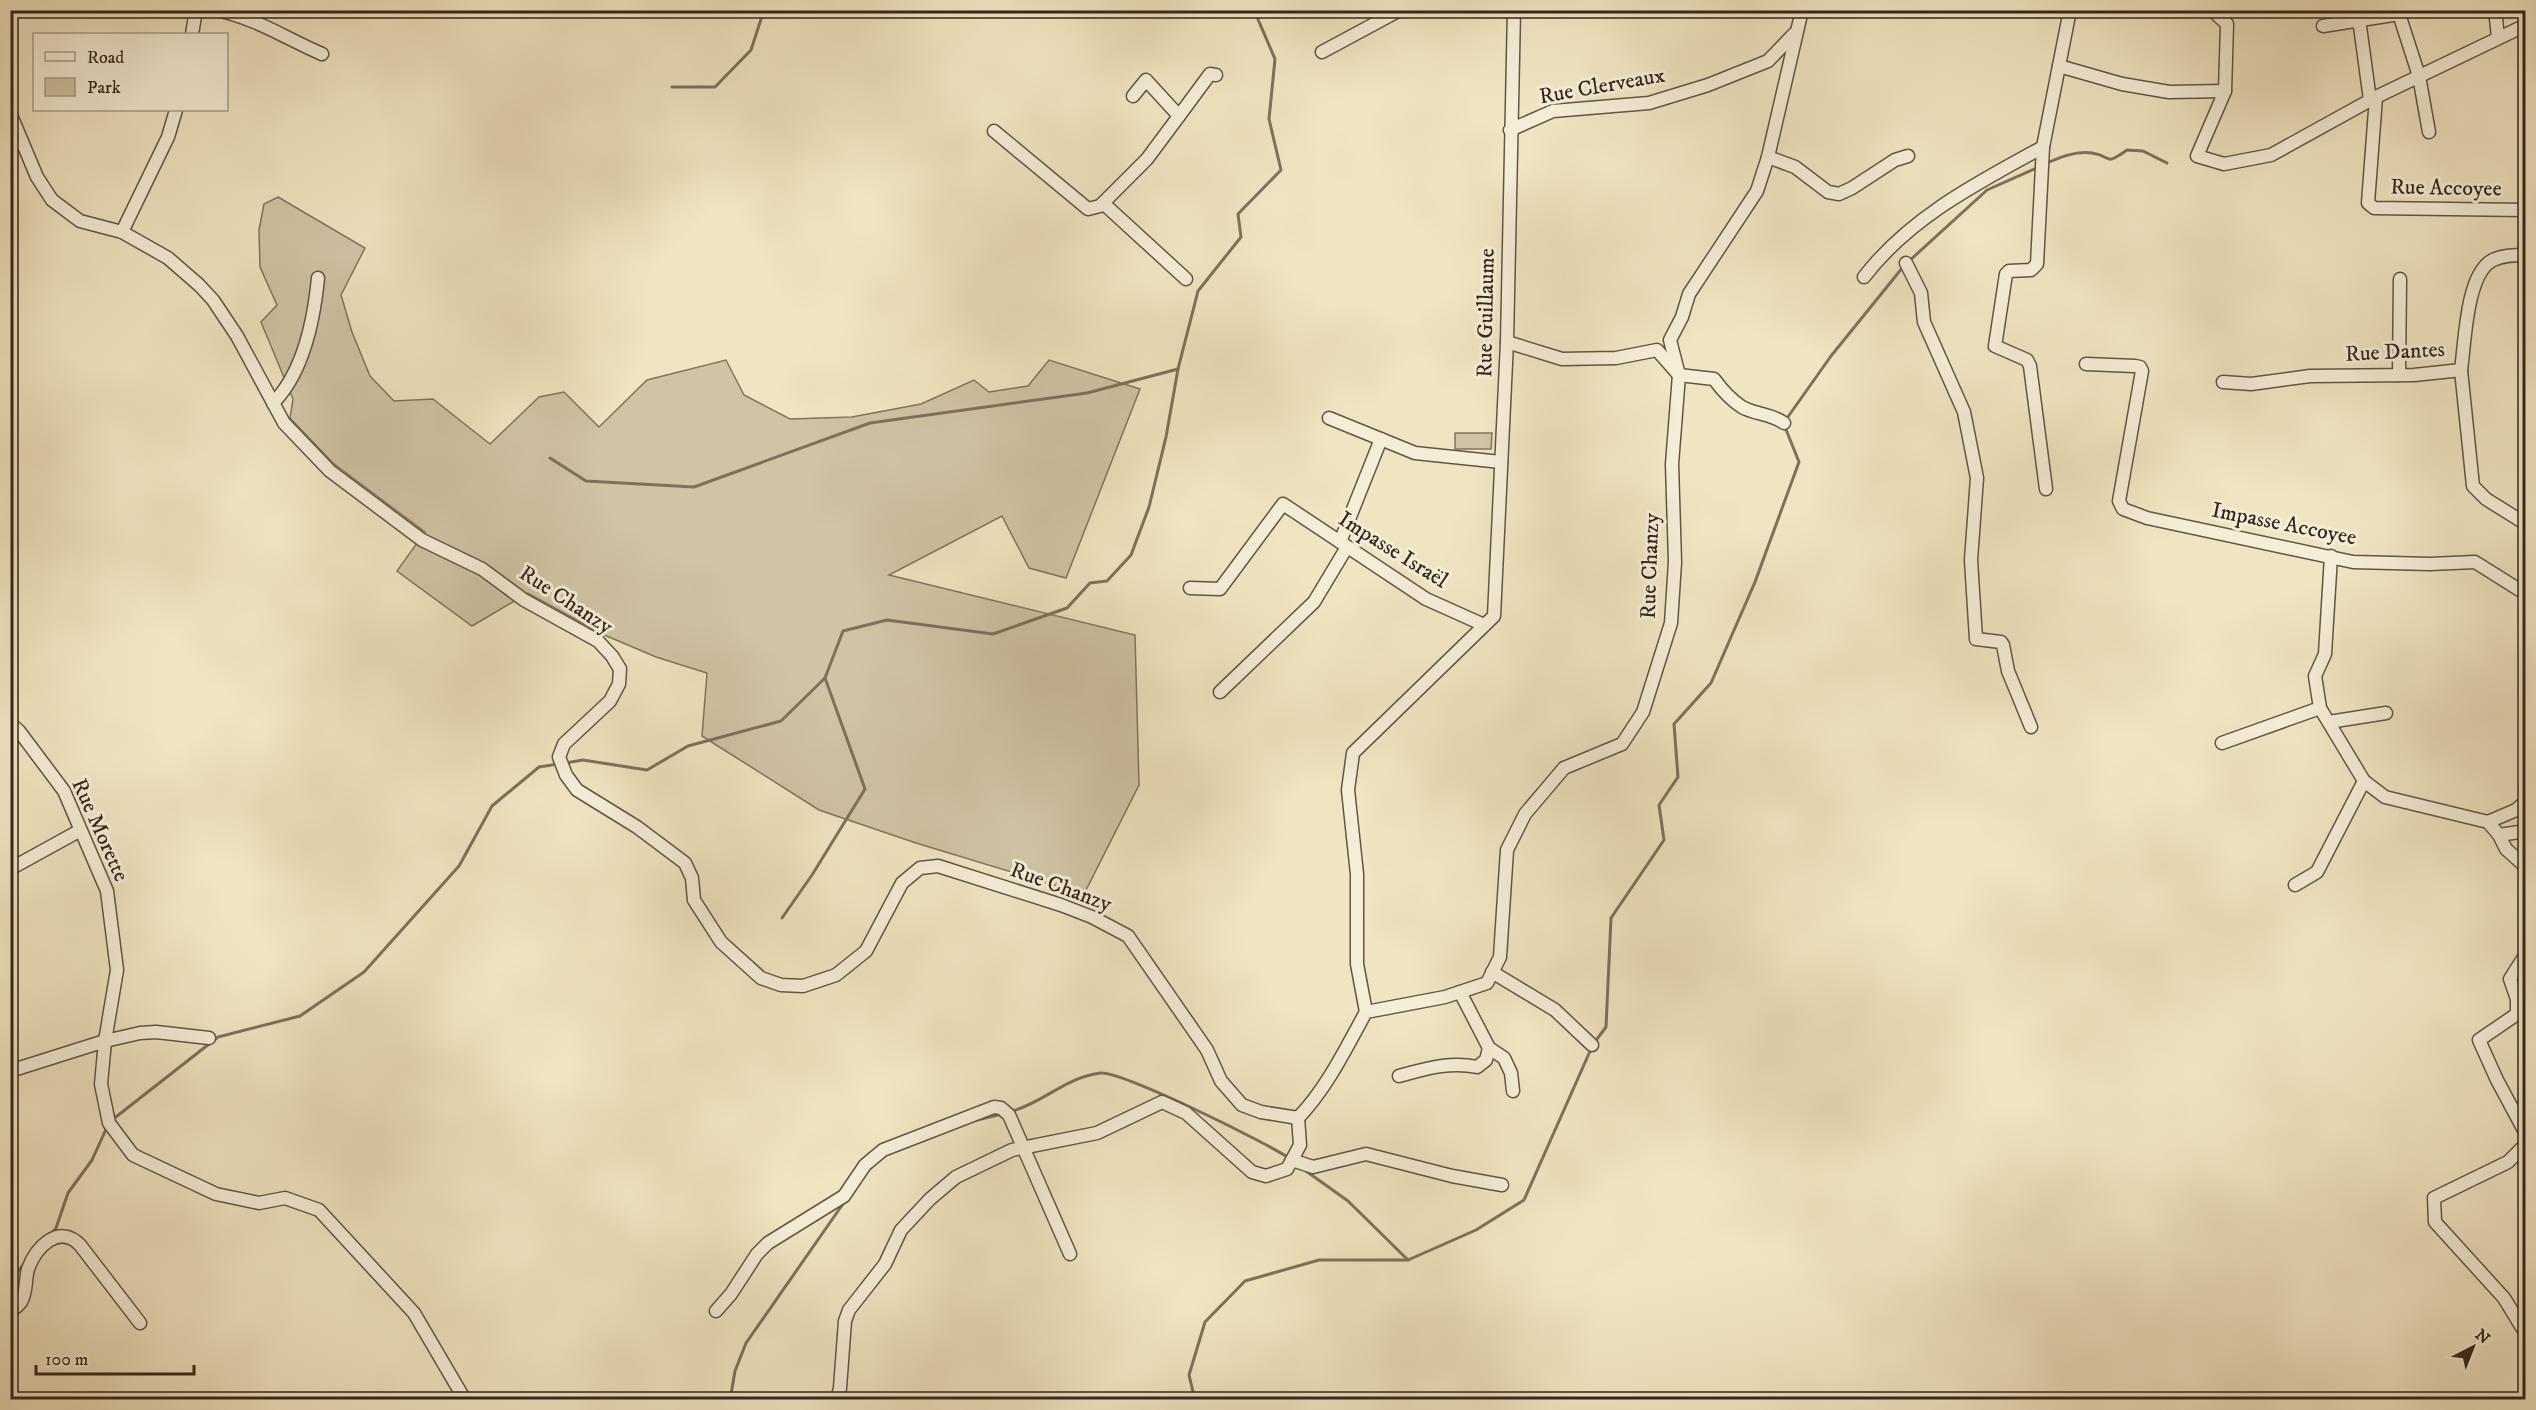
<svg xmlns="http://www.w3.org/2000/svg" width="2536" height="1410" viewBox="0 0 2536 1410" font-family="'IM FELL DW Pica',serif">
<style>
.green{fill:#d0c4a5;stroke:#817461;stroke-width:1.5}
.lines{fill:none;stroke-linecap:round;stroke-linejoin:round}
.stream{stroke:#7d715e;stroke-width:3}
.minor-casing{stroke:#625546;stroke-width:15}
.minor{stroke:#f5eed7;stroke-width:12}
.labels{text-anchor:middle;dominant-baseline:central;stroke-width:6;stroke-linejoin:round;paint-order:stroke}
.street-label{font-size:22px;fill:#32251d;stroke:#f5eed7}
</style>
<rect width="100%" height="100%" fill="#f0e5c1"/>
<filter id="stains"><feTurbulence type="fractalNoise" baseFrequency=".00333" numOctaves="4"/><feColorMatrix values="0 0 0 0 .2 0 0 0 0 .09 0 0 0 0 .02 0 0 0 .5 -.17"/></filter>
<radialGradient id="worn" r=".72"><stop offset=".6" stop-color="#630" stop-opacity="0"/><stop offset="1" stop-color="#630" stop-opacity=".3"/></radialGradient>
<g class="green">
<polygon points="278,197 365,248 341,295 352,332 370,376 394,401 433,399 490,444 539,397 564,392 599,427 647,380 726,360 744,395 790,419 852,417 921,404 974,380 989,392 1028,386 1049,360 1140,389 1066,578 1029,568 1002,516 889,575 1135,635 1139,785 1084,894 916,843 819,810 702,736 707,673 656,657 602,634 528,593 472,626 397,571 425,532 333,463 290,418 293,399 261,322 277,305 260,267 259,230 264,204"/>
<polygon points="1455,433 1492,433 1491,449 1455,449"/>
</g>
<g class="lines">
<g class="stream">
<polyline points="672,87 715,87 751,50 764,10"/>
<path d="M 2045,164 C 2060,157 2075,151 2092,153 C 2113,156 2103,167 2127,150 L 2143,151 L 2167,163"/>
<polyline points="1908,262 1987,190 2039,167"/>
<polyline points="1785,421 1831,356 1903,267"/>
<polyline points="550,458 586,481 694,487 870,423 1087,393 1178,369"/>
<polyline points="565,763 583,760 647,770 688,746 781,721 825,678 843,631 887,620 993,634 1067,608 1090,583 1107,581 1131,555 1149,507 1166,437 1178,369 1198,291 1241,237 1238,214 1281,170 1269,119 1275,59 1254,10"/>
<polyline points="782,918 812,875 865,789 825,678"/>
<polyline points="1594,1043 1606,1027 1611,918 1664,840 1659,805 1678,777 1674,724 1711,683 1755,582 1799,462 1785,427"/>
<path d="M 1012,1111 C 1043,1103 1064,1078 1100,1073 C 1120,1070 1267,1143 1289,1158"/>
<polyline points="112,1120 218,1037 300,1016 364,972 459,866 492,806 539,767 558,764"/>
<polyline points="977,1120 1002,1114"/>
<polyline points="1306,1171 1348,1201 1408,1260 1476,1230 1524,1200 1591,1049"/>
<polyline points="50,1235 56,1228 68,1193 92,1160 107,1127"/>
<polyline points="14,1305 14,1276 24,1264"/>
<polyline points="730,1400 735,1371 746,1343 845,1201"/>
<polyline points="1195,1400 1189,1375 1205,1322 1245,1281 1319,1260 1408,1260"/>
</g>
<g class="minor-casing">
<g id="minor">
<path d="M 216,10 C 254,17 287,39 322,54"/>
<polyline points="2212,10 2227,24 2225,91 2197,156 2224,164 2271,155 2376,97 2526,25"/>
<polyline points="2495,10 2498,37"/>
<polyline points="2399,14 2419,76 2429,132"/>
<polyline points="2359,19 2370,100"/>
<polyline points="2323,26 2399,14 2408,10"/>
<polyline points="192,34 196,10"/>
<polyline points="1322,52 1400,10"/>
<polyline points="2059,66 2122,84 2169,92 2225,91"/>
<polyline points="1133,96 1146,80 1179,116 1210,74 1216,75"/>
<polyline points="2376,97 2368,203 2374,208 2526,210"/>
<path d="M 10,113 L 37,177 L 52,200 L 80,221 L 122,232 L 168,258 L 199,285 L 213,300 L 237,336 L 284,423 L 330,471 L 422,540 L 482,569 L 524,600 L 598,641 L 612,656 L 620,669 L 619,684 L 610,701 L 564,744 L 559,757 L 566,775 L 577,790 L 637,827 L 685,863 L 692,878 L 694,900 L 721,942 L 761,978 L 781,985 L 803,986 L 836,975 L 866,951 L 902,883 L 920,868 L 938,866 L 1061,905 L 1092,917 L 1128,936 L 1207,1050 L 1221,1081 L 1242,1105 L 1261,1112 L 1298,1118 C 1327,1088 1346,1048 1366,1012 L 1445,997 L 1487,983 L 1500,957 L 1507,850 L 1525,814 L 1564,768 L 1622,744 L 1643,712 L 1671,623 L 1675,562 L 1672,464 L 1679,375 L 1670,340 L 1682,317 L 1689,294 L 1757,191 L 1768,157 L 1802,10"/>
<polyline points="1510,130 1553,111 1649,103 1708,85 1768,61 1794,34"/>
<polyline points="994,131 1088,209 1100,206 1147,159 1179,116"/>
<polyline points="1768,157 1795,167 1828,192 1839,194 1852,188 1895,160 1908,156"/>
<polyline points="1103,203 1186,279"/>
<polyline points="122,232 168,137 176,110"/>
<polyline points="1906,263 1921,293 1924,322 1964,412 1977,478 1971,560 1976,639 2001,642 2003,645 2008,671 2031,727"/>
<path d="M 1864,277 C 1910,217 1979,182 2043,147"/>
<path d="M 1507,342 L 1562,359 L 1616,358 L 1657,350 L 1679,375 L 1714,379 C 1722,390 1731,400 1742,407 C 1756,415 1770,413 1784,423"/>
<polyline points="2086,364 2135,366 2140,367 2142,371 2119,501 2123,509 2147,518 2353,562 2430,564 2475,562 2526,594"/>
<path d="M 2461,370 C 2465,343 2466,273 2493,260 C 2503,255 2515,255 2526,255"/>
<polyline points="2399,375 2400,279"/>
<polyline points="2223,382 2251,384 2310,376 2414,375 2461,370 2473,486 2486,499 2526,524"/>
<path d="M 273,403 C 304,372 314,319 318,278"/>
<polyline points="1329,418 1415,453 1501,462"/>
<polyline points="2046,489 2030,366 2027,360 1995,346 2006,274 2009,271 2031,270 2037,264 2043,147 2070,10"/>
<polyline points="1340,542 1381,439"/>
<polyline points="2331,556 2325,654 2315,676 2320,708 2364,781 2385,797 2488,822 2516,810 2526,801"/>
<polyline points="1190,588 1220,589 1283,504 1426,599 1484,625"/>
<polyline points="1220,692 1314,602 1347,547"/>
<polyline points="2329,722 2386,713"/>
<polyline points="10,723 19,731 64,791 107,891 117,970 105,1041 140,1033 156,1032 209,1038"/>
<polyline points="2222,743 2320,708"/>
<polyline points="2488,822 2499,835 2506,849 2526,867"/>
<polyline points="2499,835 2526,831"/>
<polyline points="10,869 79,831"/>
<polyline points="2295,885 2317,872 2364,781"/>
<polyline points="2526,954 2510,979 2517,999 2517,1014 2479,1040 2497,1080 2526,1134"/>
<polyline points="1492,972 1555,1010 1592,1045"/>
<polyline points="1460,992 1489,1048 1504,1058 1511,1073 1513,1091"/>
<polyline points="1366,1012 1357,964 1357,874 1348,790 1353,753 1494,616 1507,342 1514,10"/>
<polyline points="10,1071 105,1041 101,1084 109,1123 133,1155 216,1194 259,1203 285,1198 319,1210 414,1313 465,1400"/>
<path d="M 1399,1076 C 1425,1069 1450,1061 1477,1067 L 1486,1060 L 1489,1048"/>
<polyline points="2526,1144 2508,1162 2434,1198 2435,1222 2504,1298 2526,1334"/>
<polyline points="1292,1160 1313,1167 1366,1154 1452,1176 1502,1185"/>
<polyline points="716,1311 731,1294 757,1254 768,1243 844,1196 865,1165 883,1150 994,1107 1001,1108 1009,1115 1070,1254"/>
<path d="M 10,1312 C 14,1309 18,1306 21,1302 C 27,1293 25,1279 28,1269 C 36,1247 59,1223 80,1245 L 140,1323"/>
<polyline points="837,1400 840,1388 845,1321 849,1310 885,1264 901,1230 930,1199 956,1177 1012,1150 1097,1133 1162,1102 1186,1113 1252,1172 1266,1176 1287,1169 1300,1145 1298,1118"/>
</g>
</g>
<use href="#minor" class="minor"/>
</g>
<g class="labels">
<g class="street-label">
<text transform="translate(1602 86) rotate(-10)">Rue Clerveaux</text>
<text transform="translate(2446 188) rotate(1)">Rue Accoyee</text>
<text transform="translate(1486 313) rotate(-89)">Rue Guillaume</text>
<text transform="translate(2395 352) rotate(-3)">Rue Dantes</text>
<text transform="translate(2284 524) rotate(11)">Impasse Accoyee</text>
<text transform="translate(1393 550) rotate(32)">Impasse Israël</text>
<text transform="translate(1650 566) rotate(-88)">Rue Chanzy</text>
<text transform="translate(566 600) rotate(33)">Rue Chanzy</text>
<text transform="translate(100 830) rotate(66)">Rue Morette</text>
<text transform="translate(1061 887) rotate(20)">Rue Chanzy</text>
</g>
</g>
<rect width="2536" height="1410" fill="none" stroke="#f0e5c1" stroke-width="36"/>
<rect x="12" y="12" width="2512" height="1386" fill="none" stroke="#32251d" stroke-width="3"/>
<rect x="18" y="18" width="2500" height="1374" fill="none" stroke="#32251d" stroke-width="1.5"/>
<rect x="33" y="33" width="195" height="78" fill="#f5eed7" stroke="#a79e8d" stroke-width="1.5"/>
<rect x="45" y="52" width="30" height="9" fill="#f5eed7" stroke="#a79e8d" stroke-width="1.5"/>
<text x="87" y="63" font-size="18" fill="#32251d">Road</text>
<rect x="45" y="78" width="30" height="18" fill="#d0c4a5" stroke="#a79e8d" stroke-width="1.5"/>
<text x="87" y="93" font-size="18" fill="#32251d">Park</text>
<g transform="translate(2473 1347) rotate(42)" stroke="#f5eed7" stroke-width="4.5" paint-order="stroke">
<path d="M0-4.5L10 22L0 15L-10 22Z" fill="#32251d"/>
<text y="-9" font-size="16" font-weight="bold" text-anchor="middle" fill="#32251d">N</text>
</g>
<path d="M36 1365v9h158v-9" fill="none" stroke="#32251d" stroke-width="3"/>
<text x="45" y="1365" font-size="18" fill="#32251d" stroke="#f5eed7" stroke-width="4.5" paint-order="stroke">100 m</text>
<rect width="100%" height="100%" filter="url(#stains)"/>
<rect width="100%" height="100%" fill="url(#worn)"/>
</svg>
